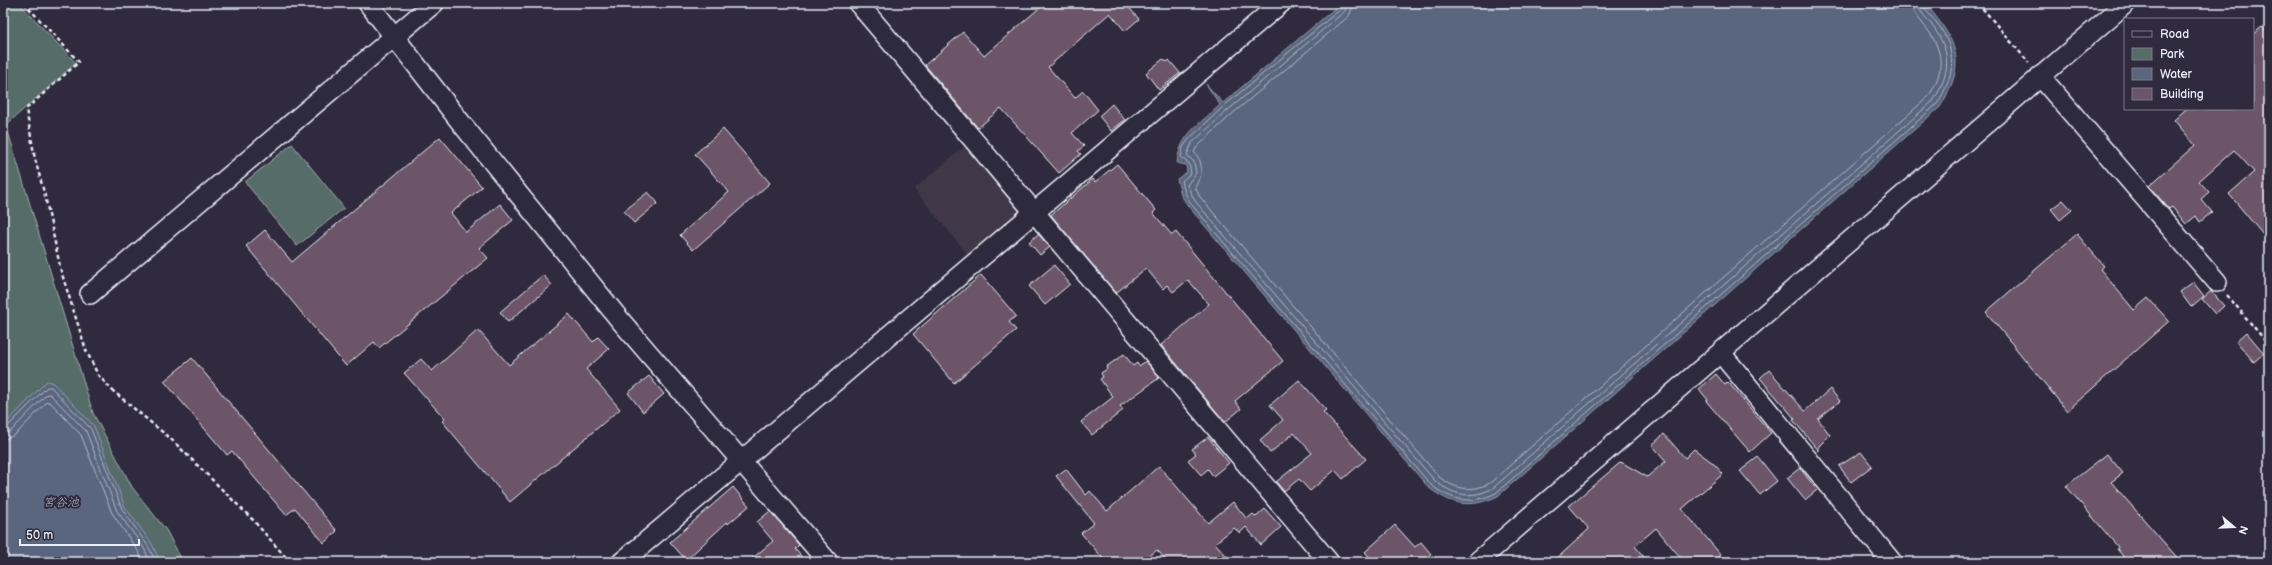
<svg xmlns="http://www.w3.org/2000/svg" width="2272" height="565" viewBox="0 0 2272 565" font-family="'Balsamiq Sans','Klee One',sans-serif">
<style>
.built{fill:#41374a}
.green{fill:#566c67;stroke:#9faeb0}
.water{fill:#5a667e;stroke:#939eaf}
.lines{fill:none;stroke-linecap:round;stroke-linejoin:round}
.shore{stroke:#afb9c7;stroke-width:1}
.building{fill:#6c5568;stroke:#e8f1f8}
.street-casing{stroke:#e8f1f8;stroke-width:22}
.path{stroke:#e8f1f8;stroke-width:2.5;stroke-dasharray:4 3;stroke-linecap:butt}
.street{stroke:#2f2a3d;stroke-width:19}
.labels{text-anchor:middle;dominant-baseline:central;stroke-width:4;stroke-linejoin:round;paint-order:stroke}
.water-label{font-size:12px;font-style:italic;fill:#afb9c7;stroke:#2f2a3d}
</style>
<rect width="100%" height="100%" fill="#2f2a3d"/>
<filter id="ink" filterUnits="userSpaceOnUse"><feTurbulence type="fractalNoise" baseFrequency=".025" numOctaves="2"/><feDisplacementMap in="SourceGraphic" scale="8" xChannelSelector="R" yChannelSelector="G"/><feConvolveMatrix kernelMatrix="1 2 1 2 8 2 1 2 1" color-interpolation-filters="sRGB"/></filter>
<g filter="url(#ink)">
<polygon class="built" points="970,142 1025,208 968,255 914,189"/>
<g class="green">
<polygon points="3,3 19,3 76,63 6,125 93,413 132,487 166,530 183,562 3,562"/>
<polygon points="292,144 344,208 297,246 245,182"/>
</g>
<g class="water">
<path d="M 1341,3 L 1925,3 C 1957,41 1968,62 1940,107 L 1498,496 C 1470,509 1452,505 1429,488 L 1188,206 L 1181,195 L 1177,179 L 1187,172 L 1186,165 L 1177,163 C 1180,134 1200,124 1220,105 L 1206,84 L 1223,103 Z"/>
<polygon points="47,381 53,383 94,426 125,507 152,544 160,562 3,562 3,426"/>
</g>
<g class="lines">
<g class="shore">
<path d="M 1343,3 L 1342,8 L 1224,106 L 1189,139 L 1183,147 L 1181,158 L 1189,163 L 1191,173 L 1182,181 L 1185,193 L 1191,204 L 1431,485 C 1452,501 1471,505 1496,493 L 1937,104 C 1955,75 1958,52 1937,23 C 1932,17 1924,10 1923,3"/>
<path d="M 1348,3 L 1345,11 L 1227,111 L 1192,143 L 1187,155 L 1194,162 L 1196,173 L 1187,185 L 1195,201 L 1435,481 C 1453,495 1471,500 1493,488 L 1933,101 C 1951,73 1952,51 1931,24 C 1926,17 1918,11 1918,3"/>
<path d="M 1354,3 L 1349,16 L 1231,115 L 1197,147 L 1194,152 C 1205,164 1202,175 1195,187 L 1200,197 L 1439,477 C 1455,489 1471,493 1490,483 L 1928,97 C 1946,70 1944,49 1923,24 C 1918,17 1912,12 1912,3"/>
<polyline points="3,429 7,427 47,387 51,387 91,429 122,509 148,546 156,562"/>
<polyline points="3,434 11,431 47,394 50,394 86,431 117,511 144,548 150,562"/>
<polyline points="3,440 15,435 47,402 50,402 81,435 112,513 138,551 143,562"/>
</g>
</g>
<g class="building">
<polygon points="1045,3 1125,3 1139,19 1125,31 1110,13 1048,67 1075,98 1083,91 1098,110 1072,133 1084,146 1078,151 1081,154 1059,173 1001,108 978,128 925,65 963,32 984,56"/>
<polygon points="2262,27 2269,36 2269,242 2229,194 2254,172 2234,150 2199,181 2209,192 2201,199 2212,212 2200,222 2196,216 2186,224 2172,207 2169,209 2149,186 2195,145 2174,120 2186,109 2253,109 2253,34"/>
<polygon points="1163,59 1167,62 1169,60 1180,73 1159,90 1146,73"/>
<polygon points="1112,104 1125,120 1111,131 1099,116"/>
<polygon points="723,129 770,183 693,250 680,235 729,192 695,154"/>
<polygon points="440,137 482,187 451,213 466,232 500,204 513,220 479,248 488,258 379,348 374,342 346,366 246,246 265,230 292,262"/>
<polygon points="1117,164 1156,210 1153,213 1172,235 1176,232 1283,361 1235,401 1241,409 1225,422 1161,345 1209,304 1188,280 1173,292 1167,285 1163,289 1146,268 1116,293 1051,215 1093,179 1095,182"/>
<polygon points="648,192 658,203 634,223 624,211"/>
<polygon points="2063,200 2072,210 2060,220 2051,209"/>
<polygon points="1038,234 1050,247 1040,255 1029,242"/>
<polygon points="2077,234 2104,266 2100,269 2134,310 2148,298 2169,321 2067,411 1986,312"/>
<polygon points="1054,265 1070,284 1045,305 1029,286"/>
<polygon points="543,275 552,285 508,322 500,312"/>
<polygon points="981,275 1016,316 1009,322 1016,330 954,383 913,334"/>
<polygon points="2193,282 2204,296 2191,307 2180,292"/>
<polygon points="2211,291 2224,306 2215,314 2202,299"/>
<polygon points="569,314 593,342 598,337 609,349 586,369 620,409 510,502 442,421 445,419 404,373 421,359 432,371 478,330 509,365"/>
<polygon points="2246,332 2264,353 2254,362 2236,341"/>
<polygon points="1124,354 1133,366 1137,363 1139,366 1146,361 1159,378 1120,406 1123,410 1092,435 1081,422 1113,397 1100,379 1103,377 1101,373 1107,369 1106,367"/>
<polygon points="192,358 337,531 324,543 295,508 286,515 232,451 227,455 164,381"/>
<polygon points="1769,370 1805,411 1830,389 1840,401 1818,419 1830,435 1819,446 1819,451 1793,420 1795,419 1760,378"/>
<polygon points="1716,374 1725,385 1728,382 1771,433 1750,452 1706,401 1708,400 1699,389"/>
<polygon points="649,376 664,394 643,412 628,393"/>
<polygon points="1299,380 1326,410 1323,412 1366,459 1343,479 1335,470 1310,491 1299,479 1284,491 1276,482 1312,453 1294,433 1270,453 1260,440 1283,420 1270,405"/>
<polygon points="1664,434 1685,458 1694,449 1713,463 1723,474 1682,509 1721,555 1714,562 1684,562 1656,528 1635,546 1648,562 1553,562 1589,529 1569,506 1621,462 1647,477 1666,461 1652,445"/>
<polygon points="1208,437 1229,463 1213,476 1208,469 1201,475 1188,460 1196,454 1192,449"/>
<polygon points="1861,452 1872,466 1851,482 1839,466"/>
<polygon points="2107,454 2123,473 2111,482 2181,562 2128,562 2117,549 2118,547 2066,486"/>
<polygon points="1758,457 1777,481 1760,495 1740,471"/>
<polygon points="1159,466 1208,523 1233,502 1247,519 1253,514 1256,517 1265,509 1281,527 1261,545 1246,527 1240,533 1234,528 1215,543 1232,562 1213,562 1207,555 1200,562 1168,562 1157,550 1142,562 1106,562 1081,533 1094,523 1056,476 1066,469 1086,495 1090,491 1107,511"/>
<polygon points="1800,468 1817,490 1805,500 1787,478"/>
<polygon points="733,487 749,506 728,524 727,522 686,560 670,542"/>
<polygon points="770,511 799,545 795,549 806,562 748,562 773,541 757,522"/>
<polygon points="1395,525 1415,547 1421,542 1431,554 1423,562 1374,562 1365,552"/>
</g>
<g class="lines">
<g class="street-casing">
<g id="street">
<polyline points="368,3 462,124 620,320 828,562"/>
<polyline points="858,3 1329,562"/>
<polyline points="2040,76 2217,282"/>
<polyline points="90,294 434,3"/>
<polyline points="1721,353 1892,562"/>
<polyline points="622,562 1281,3"/>
<polyline points="1477,562 2126,3"/>
</g>
</g>
<g class="path">
<polyline points="24,3 79,62 26,109 35,159 45,196 61,271 86,350 98,375 113,391 172,440 253,520 290,562"/>
<polyline points="1978,3 2029,63"/>
<polyline points="2227,295 2269,345"/>
</g>
<use href="#street" class="street"/>
</g>
</g>
<g class="labels">
<g class="water-label">
<text x="61" y="502">宮谷池</text>
</g>
</g>
<rect width="2272" height="565" fill="none" stroke="#2f2a3d" stroke-width="16"/>
<rect x="8" y="8" width="2256" height="549" fill="none" stroke="#e8f1f8" stroke-width="1.5" filter="url(#ink)"/>
<rect x="2124" y="18" width="130" height="92" fill="#2f2a3d" stroke="#797a88"/>
<rect x="2132" y="31" width="20" height="6" fill="#2f2a3d" stroke="#797a88"/>
<text x="2160" y="38" font-size="12" fill="#e8f1f8">Road</text>
<rect x="2132" y="48" width="20" height="12" fill="#566c67" stroke="#797a88"/>
<text x="2160" y="58" font-size="12" fill="#e8f1f8">Park</text>
<rect x="2132" y="68" width="20" height="12" fill="#5a667e" stroke="#797a88"/>
<text x="2160" y="78" font-size="12" fill="#e8f1f8">Water</text>
<rect x="2132" y="88" width="20" height="12" fill="#6c5568" stroke="#797a88"/>
<text x="2160" y="98" font-size="12" fill="#e8f1f8">Building</text>
<g transform="translate(2234 527) rotate(109)" stroke="#2f2a3d" stroke-width="3" paint-order="stroke">
<path d="M0-3L7 15L0 10L-7 15Z" fill="#e8f1f8"/>
<text y="-6" font-size="11" font-weight="bold" text-anchor="middle" fill="#e8f1f8">N</text>
</g>
<path d="M20 539v6h119v-6" fill="none" stroke="#e8f1f8" stroke-width="2"/>
<text x="26" y="539" font-size="12" fill="#e8f1f8" stroke="#2f2a3d" stroke-width="3" paint-order="stroke">50 m</text>
</svg>
